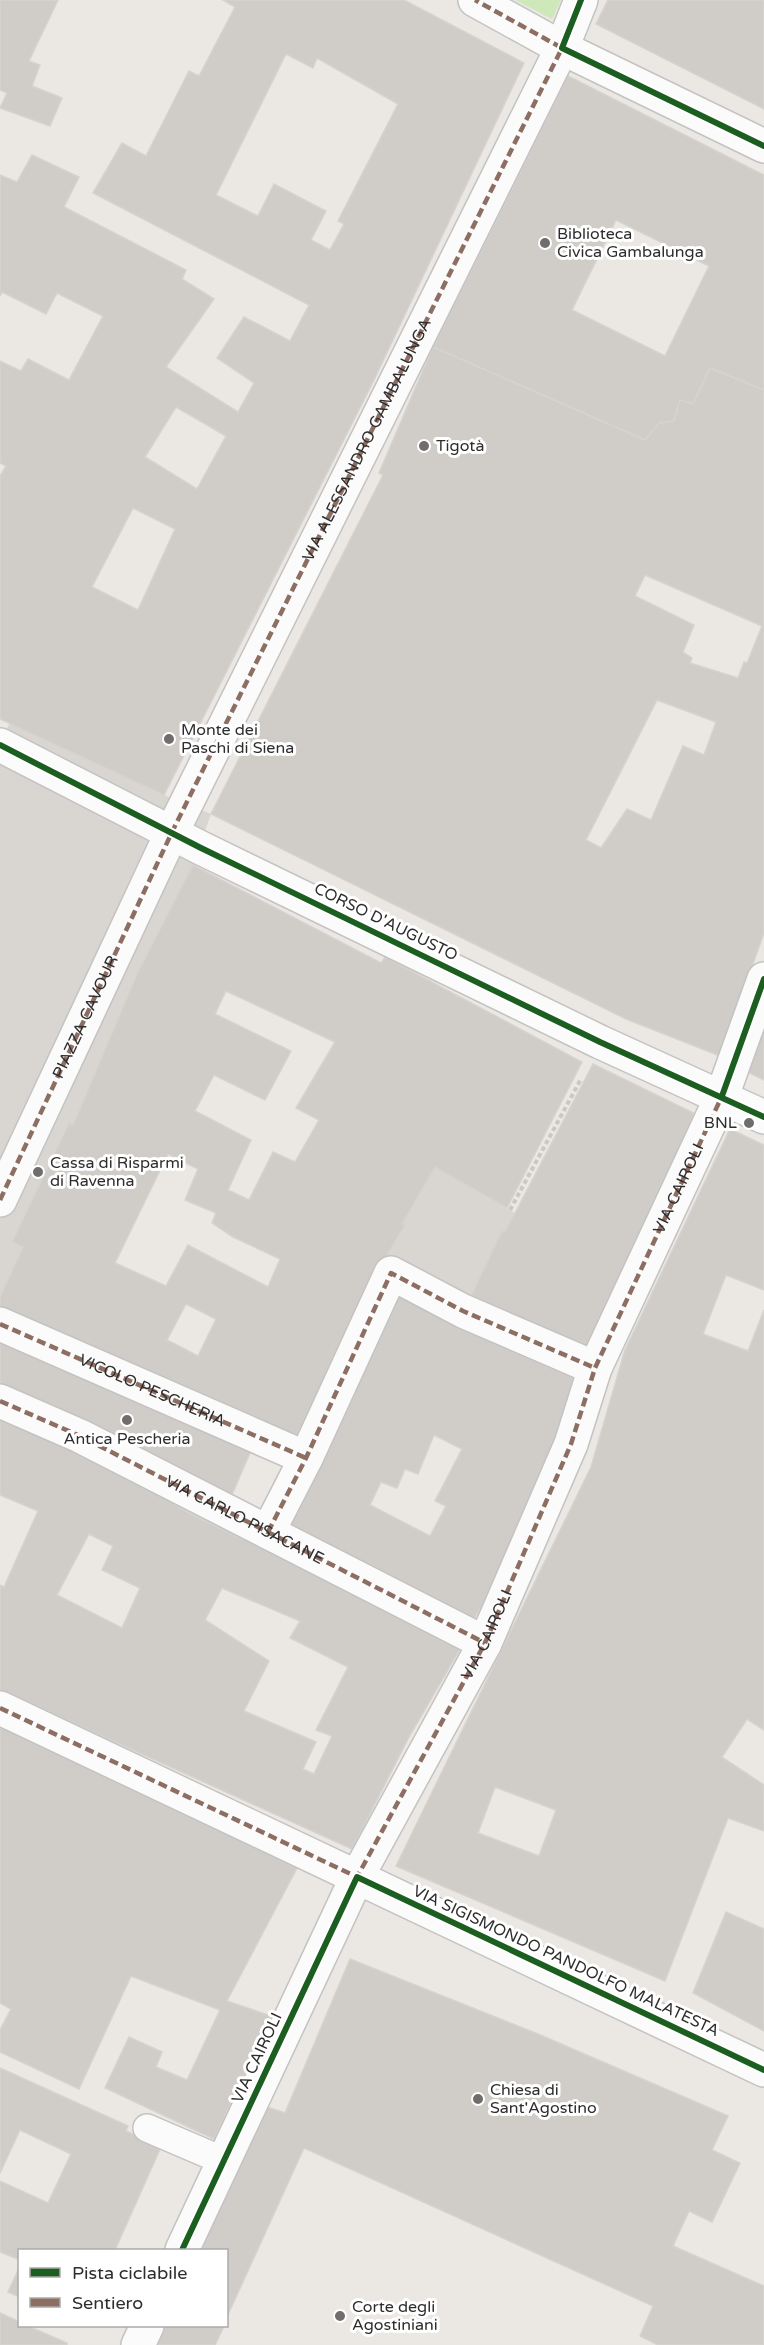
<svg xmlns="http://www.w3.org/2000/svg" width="764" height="2345" viewBox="0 0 764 2345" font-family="'Varela Round',sans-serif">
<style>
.green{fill:#cee8b9}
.plaza{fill:#d9d5d1}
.building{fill:#d0cdc9;stroke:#d6d3ce;stroke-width:1.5;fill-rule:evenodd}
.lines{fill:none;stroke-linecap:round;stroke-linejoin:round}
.lane-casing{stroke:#c4c3c3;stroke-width:30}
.street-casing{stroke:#c4c3c3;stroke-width:36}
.path{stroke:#c8c8c8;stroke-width:4;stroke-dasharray:4.5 3;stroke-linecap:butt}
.lane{stroke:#fcfbfb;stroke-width:27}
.street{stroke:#fcfbfb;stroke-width:33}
.quiet{stroke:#8d6e63;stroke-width:4.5;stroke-dasharray:9 4.5;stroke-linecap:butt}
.cycleway-casing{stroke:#fff;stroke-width:10}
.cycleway{stroke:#1b5e20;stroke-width:6}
.poi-dot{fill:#706e6c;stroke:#fff;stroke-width:2}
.labels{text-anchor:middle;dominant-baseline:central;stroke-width:6;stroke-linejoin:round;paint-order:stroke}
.poi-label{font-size:16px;fill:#2d2d2d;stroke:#fff;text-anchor:start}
.street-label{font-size:16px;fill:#2d2d2d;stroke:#fff}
</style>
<rect width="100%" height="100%" fill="#ebe7e2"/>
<polygon class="green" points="515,0 561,0 552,19"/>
<g class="plaza">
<polygon points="10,723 164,795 211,814 193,865 73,1125 68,1124 13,1242 23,1247 0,1297 0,741"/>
<polygon points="435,1167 515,1213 505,1232 502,1231 459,1319 373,1279 405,1226 402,1224"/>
</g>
<g class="building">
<polygon points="0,0 58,0 29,61 40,65 32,86 62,98 50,126 0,108 7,93 0,90"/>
<path d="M 223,0 L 404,0 L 524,63 L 373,382 L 164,795 L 0,719 L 0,476 L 6,466 L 0,463 L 0,361 L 21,371 L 28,359 L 69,380 L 103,316 L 57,293 L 46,314 L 2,292 L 0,296 L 0,175 L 17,182 L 32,155 L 79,177 L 64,207 L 186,270 L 182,279 L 214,299 L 166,367 L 238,412 L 254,383 L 217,358 L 244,317 L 290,341 L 309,305 L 93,193 L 122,143 L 146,156 L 189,71 L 199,76 L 235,7 ZM 286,54 L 313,68 L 317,58 L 398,104 L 338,221 L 344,224 L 330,250 L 311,240 L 326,211 L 274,184 L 258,216 L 216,195 ZM 176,407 L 226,436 L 197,489 L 145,457 ZM 133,508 L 175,529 L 138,610 L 92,587 Z"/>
<polygon points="608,0 764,0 764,109 596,24"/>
<path d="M 568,76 L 764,175 L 764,390 L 710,368 L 693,404 L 680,400 L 674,421 L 659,423 L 645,440 L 433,347 ZM 616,220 L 709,266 L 665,356 L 572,310 Z"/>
<path d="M 433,347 L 645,440 L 659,423 L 674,421 L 680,400 L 693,404 L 710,368 L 764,390 L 764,933 L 720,1056 L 626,1019 L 211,814 L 383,475 L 379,473 ZM 645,575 L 762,626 L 747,663 L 744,662 L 738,678 L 690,663 L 692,658 L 683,652 L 694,625 L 635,596 ZM 657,700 L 716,722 L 704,755 L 683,746 L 651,820 L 627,809 L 601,848 L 586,840 Z"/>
<path d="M 193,865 L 381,963 L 385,957 L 582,1062 L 507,1208 L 435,1167 L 402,1224 L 405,1225 L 359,1302 L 329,1373 L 304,1443 L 0,1310 L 0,1297 L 23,1247 L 12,1242 L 69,1123 L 73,1125 L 137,974 ZM 226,991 L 335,1042 L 296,1108 L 319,1120 L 295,1162 L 273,1152 L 249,1200 L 228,1190 L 251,1140 L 195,1111 L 214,1075 L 265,1100 L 291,1051 L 215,1014 ZM 168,1154 L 198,1169 L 185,1200 L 216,1213 L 212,1223 L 233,1237 L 280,1259 L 268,1287 L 188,1245 L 166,1286 L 115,1263 ZM 186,1304 L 216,1319 L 198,1356 L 167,1340 Z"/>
<polygon points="764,1018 764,1080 743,1070"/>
<polygon points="593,1064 706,1119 591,1360 467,1304 502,1231 505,1232"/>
<path d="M 730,1129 L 764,1145 L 764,1290 L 726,1275 L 703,1334 L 748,1351 L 764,1310 L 764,1730 L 747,1719 L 722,1757 L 764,1785 L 764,1831 L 728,1818 L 665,1981 L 396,1866 L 591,1467 L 625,1350 ZM 495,1787 L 556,1810 L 539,1856 L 478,1833 Z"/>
<path d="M 393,1288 L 583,1378 L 502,1572 L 469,1627 L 283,1528 ZM 434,1435 L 462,1449 L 435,1501 L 446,1506 L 430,1536 L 370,1505 L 381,1482 L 397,1488 L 405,1469 L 418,1474 Z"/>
<polygon points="0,1334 253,1446 231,1497 0,1395"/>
<path d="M 0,1407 L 118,1469 L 189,1513 L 244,1540 L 245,1535 L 463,1644 L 409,1737 L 352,1849 L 0,1690 L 0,1585 L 4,1587 L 38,1511 L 0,1495 ZM 89,1534 L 113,1546 L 102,1570 L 140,1588 L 122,1628 L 57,1595 ZM 222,1588 L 300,1621 L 290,1638 L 348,1667 L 316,1730 L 332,1736 L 314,1774 L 303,1769 L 316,1742 L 244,1711 L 269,1661 L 205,1620 Z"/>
<polygon points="0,1725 297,1868 227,2001 271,2016 214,2139 105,2088 129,2037 162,2052 156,2067 187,2080 220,2010 131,1976 79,2089 0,2052 0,2030 11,2009 0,2003"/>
<polygon points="726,1912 764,1929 764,2031 693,1993"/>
<polygon points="350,1959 538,2034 728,2116 712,2150 740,2163 712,2222 689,2211 673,2246 764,2286 764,2345 658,2345 640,2336 653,2306 304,2148 226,2319 226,2250 195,2250 261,2105 285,2113"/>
<polygon points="0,2068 128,2126 126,2131 161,2147 115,2250 20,2250 20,2260 0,2252 0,2181 48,2203 71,2154 20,2130 0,2173"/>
<polygon points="20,2266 20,2297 8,2292"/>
<polygon points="0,2313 20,2322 20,2326 28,2326 67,2343 67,2345 0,2345"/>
<polygon points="161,2326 224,2326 215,2345 152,2345"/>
</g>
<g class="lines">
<g class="lane-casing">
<polyline id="lane" points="147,2128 224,2161"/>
</g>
<g class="street-casing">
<g id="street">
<polyline points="475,0 562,48 764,146"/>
<polyline points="0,745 201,848 600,1042 764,1117"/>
<polyline points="0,1200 172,832 562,48 581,0"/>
<polyline points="0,1324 306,1458"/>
<path id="s1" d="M 0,1401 L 80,1436 L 485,1643"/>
<polyline points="268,1532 306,1458 391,1273 463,1311 595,1368"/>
<polyline points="0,1708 764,2070"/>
<path id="s2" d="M 182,2250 L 357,1877 L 485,1643 L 571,1444 L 595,1368 L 722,1096 L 764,979"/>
<polyline points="138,2345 147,2326"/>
</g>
</g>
<polyline class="path" points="510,1210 581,1079"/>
<use href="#lane" class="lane"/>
<use href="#street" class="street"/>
<g class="quiet">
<path id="s3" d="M 0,1200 L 172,832 L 562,48 L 475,0"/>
<path id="s4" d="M 0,1324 L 306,1458"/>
<polyline points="0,1401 80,1436 485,1643"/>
<polyline points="268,1532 306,1458 391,1273 463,1311 595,1368"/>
<polyline points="0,1708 357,1877 485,1643 571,1444 595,1368 722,1096"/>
</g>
<g class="cycleway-casing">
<g id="cycleway">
<polyline points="581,0 562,48 764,146"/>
<polyline points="0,745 201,848 600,1042 764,1117"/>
<polyline points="722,1096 764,979"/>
<polyline points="182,2250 357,1877 764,2070"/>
</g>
</g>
<use href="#cycleway" class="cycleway"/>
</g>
<g class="poi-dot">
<circle cx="545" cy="243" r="6"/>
<circle cx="424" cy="446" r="6"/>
<circle cx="169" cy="739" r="6"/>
<circle cx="749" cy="1123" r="6"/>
<circle cx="38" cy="1172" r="6"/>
<circle cx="127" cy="1420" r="6"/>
<circle cx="478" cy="2099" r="6"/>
<circle cx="340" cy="2316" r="6"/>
</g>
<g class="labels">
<g class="poi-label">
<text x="557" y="234">Biblioteca<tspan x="557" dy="18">Civica Gambalunga</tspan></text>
<text x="436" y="446">Tigotà</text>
<text x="181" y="730">Monte dei<tspan x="181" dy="18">Paschi di Siena</tspan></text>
<text x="737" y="1123" text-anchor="end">BNL</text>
<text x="50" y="1163">Cassa di Risparmi<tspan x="50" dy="18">di Ravenna</tspan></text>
<text x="127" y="1439" text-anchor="middle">Antica Pescheria</text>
<text x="490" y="2090">Chiesa di<tspan x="490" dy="18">Sant'Agostino</tspan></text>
<text x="352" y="2307">Corte degli<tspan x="352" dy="18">Agostiniani</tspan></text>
</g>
<g class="street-label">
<text stroke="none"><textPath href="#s3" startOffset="844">VIA ALESSANDRO GAMBALUNGA</textPath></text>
<text transform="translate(386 922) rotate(26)">CORSO D'AUGUSTO</text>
<text stroke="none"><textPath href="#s3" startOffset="202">PIAZZA CAVOUR</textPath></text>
<text stroke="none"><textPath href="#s2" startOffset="1173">VIA CAIROLI</textPath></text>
<text stroke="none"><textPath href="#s4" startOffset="166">VICOLO PESCHERIA</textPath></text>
<text stroke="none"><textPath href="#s1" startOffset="272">VIA CARLO PISACANE</textPath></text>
<text stroke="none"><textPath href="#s2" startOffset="687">VIA CAIROLI</textPath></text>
<text transform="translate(566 1961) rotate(25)">VIA SIGISMONDO PANDOLFO MALATESTA</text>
<text transform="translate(257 2058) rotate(-65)">VIA CAIROLI</text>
</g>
</g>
<rect x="18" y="2249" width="210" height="78" fill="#ffffff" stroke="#ababab" stroke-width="1.5"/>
<rect x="30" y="2268" width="30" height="9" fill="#1b5e20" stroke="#ababab" stroke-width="1.5"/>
<text x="72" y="2279" font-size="18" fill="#2d2d2d">Pista ciclabile</text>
<rect x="30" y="2298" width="30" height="9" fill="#8d6e63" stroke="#ababab" stroke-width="1.5"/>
<text x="72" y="2309" font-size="18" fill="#2d2d2d">Sentiero</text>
</svg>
